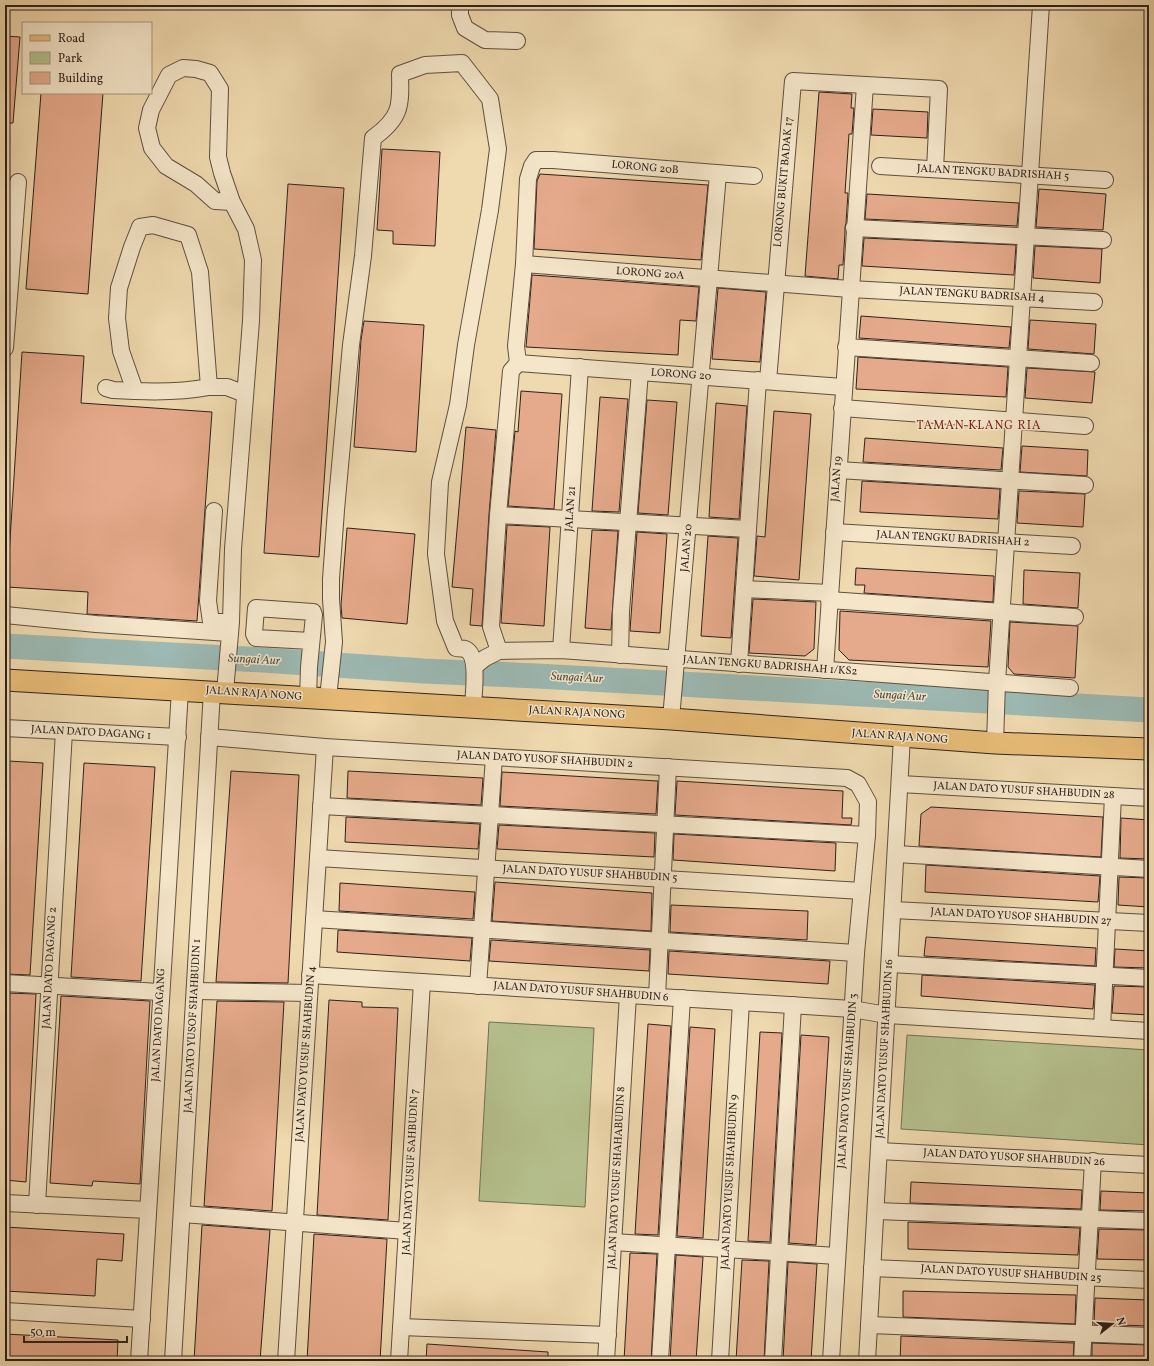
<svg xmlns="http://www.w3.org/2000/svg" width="1154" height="1366" viewBox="0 0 1154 1366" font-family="Vollkorn,serif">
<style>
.green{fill:#b5c08e;stroke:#727055}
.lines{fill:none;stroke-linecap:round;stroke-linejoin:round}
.river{stroke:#9cb9b3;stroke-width:25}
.building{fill:#e5aa8b;stroke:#2e211c}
.minor-casing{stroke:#5e4f40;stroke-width:18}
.major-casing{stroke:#2e211c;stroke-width:23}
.minor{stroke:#f5e6ca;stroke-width:16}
.major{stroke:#e8bc77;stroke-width:21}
.labels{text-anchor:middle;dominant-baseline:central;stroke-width:3;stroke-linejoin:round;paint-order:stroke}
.street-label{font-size:11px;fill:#2e211c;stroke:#f5e6ca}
.neighbourhood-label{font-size:12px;letter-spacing:1px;fill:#7a1f14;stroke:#f5e6ca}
.water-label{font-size:12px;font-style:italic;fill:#4f4f49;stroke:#f5e6ca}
</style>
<rect width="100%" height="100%" fill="#efd9ae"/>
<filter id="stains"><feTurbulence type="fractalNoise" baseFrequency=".005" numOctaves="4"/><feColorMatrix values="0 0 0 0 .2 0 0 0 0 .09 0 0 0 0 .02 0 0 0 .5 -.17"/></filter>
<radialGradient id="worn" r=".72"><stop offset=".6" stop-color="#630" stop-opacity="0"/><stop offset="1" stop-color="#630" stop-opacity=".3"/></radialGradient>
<g class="green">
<polygon points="489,1022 594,1028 585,1207 479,1201"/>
<polygon points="907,1035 1149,1050 1149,1145 901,1129"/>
</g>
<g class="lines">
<polyline class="river" points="5,646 263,660 424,671 537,676 1149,710"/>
</g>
<g class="building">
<polygon points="5,36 20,37 13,123 5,123"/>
<polygon points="819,92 852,94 851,108 854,108 852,134 849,134 845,193 848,193 846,223 845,227 845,232 843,265 839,265 838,279 805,276"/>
<polygon points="41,93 103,93 88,294 26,289"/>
<polygon points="873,109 928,112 927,138 871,135"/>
<polygon points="382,149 440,152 435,246 393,244 393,231 377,230"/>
<polygon points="540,174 708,185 701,260 534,249 537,181"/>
<polygon points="288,184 344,188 319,557 264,553"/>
<polygon points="1039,189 1106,194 1103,230 1036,227"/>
<polygon points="867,194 1019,203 1017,226 865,219"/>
<polygon points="864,238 1016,245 1014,275 862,266"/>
<polygon points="1035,246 1102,249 1100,283 1033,278"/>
<polygon points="532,275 699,287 696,321 680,320 678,355 526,347"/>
<polygon points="718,288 766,292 760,362 712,359"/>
<polygon points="861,316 1011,327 1009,348 859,338"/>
<polygon points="1030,320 1096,324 1094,354 1028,349"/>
<polygon points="364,321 424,325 416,452 354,447 361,340"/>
<polygon points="22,352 84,356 81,403 212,412 197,621 87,614 88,592 7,587"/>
<polygon points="858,357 1008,367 1006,397 856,389"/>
<polygon points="1027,368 1095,372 1092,403 1025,398"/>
<polygon points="521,391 562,394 554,509 508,506 515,431 518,432"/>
<polygon points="600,397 628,399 619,512 592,511"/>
<polygon points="647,400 677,402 668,515 638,513"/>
<polygon points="716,403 747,406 739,519 709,517"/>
<polygon points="774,411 811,414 799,580 754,576 757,536 765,537"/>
<polygon points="466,427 496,430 489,514 482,626 470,625 473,589 452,587"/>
<polygon points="865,438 1003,448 1001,470 863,462"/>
<polygon points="1022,446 1088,450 1087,476 1020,472"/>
<polygon points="862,481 1000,489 998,519 860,512"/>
<polygon points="1019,491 1085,494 1083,527 1017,523"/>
<polygon points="507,525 550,527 544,626 501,623"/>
<polygon points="347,528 415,534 407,624 342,618 341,605"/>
<polygon points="592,530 618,531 611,630 585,628"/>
<polygon points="637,532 667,534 660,633 630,631"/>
<polygon points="708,536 738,538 731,638 701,636"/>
<polygon points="856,568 994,576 993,602 864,593 865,585 855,585"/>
<polygon points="1024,570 1080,573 1078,608 1023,604"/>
<polygon points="753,599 816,602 814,649 805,656 749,653"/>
<polygon points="840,611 991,621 988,667 849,660 839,650"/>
<polygon points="1010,622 1078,626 1075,678 1014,674 1008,667"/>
<polygon points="8,761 43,763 30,975 5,974 5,814"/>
<polygon points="84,763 155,767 141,981 71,977"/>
<polygon points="231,771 299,775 288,983 216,982"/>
<polygon points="348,771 483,778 481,805 347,798"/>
<polygon points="502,772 658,781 656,814 500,806"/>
<polygon points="677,781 843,791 842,818 852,818 851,825 675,815"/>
<polygon points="931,807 1103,817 1101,857 919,846 921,814"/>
<polygon points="346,817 480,824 478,849 345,842"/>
<polygon points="1121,818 1149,820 1149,859 1120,858"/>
<polygon points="499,825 655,833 654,857 497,849"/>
<polygon points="674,834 836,843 835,871 673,860"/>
<polygon points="926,865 1100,876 1098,902 925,892"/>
<polygon points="1119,877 1149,878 1149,907 1118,905"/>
<polygon points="495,882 652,893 651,931 492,921"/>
<polygon points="340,883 475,892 473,919 339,911"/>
<polygon points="671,905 808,911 807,940 670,932"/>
<polygon points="338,930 472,938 470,961 337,952"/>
<polygon points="926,937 1096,948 1095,966 924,956"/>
<polygon points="491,940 650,950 649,971 489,961"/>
<polygon points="1115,949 1149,951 1149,968 1114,967"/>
<polygon points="669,951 830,961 828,984 668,974"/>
<polygon points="922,975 1095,985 1093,1009 921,996"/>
<polygon points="1114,986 1149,987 1149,1015 1112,1013"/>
<polygon points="5,993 36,994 26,1182 5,1180"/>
<polygon points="61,996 150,1001 140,1184 93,1181 92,1186 50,1183"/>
<polygon points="329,1000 362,1002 362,1007 398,1008 388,1220 317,1215"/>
<polygon points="217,1001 284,1002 272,1211 204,1206"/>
<polygon points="648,1024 671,1026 658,1235 635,1234"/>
<polygon points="690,1027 715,1029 703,1238 677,1236"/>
<polygon points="760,1032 782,1033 770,1242 748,1241"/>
<polygon points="801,1035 829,1037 816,1245 789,1243"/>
<polygon points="911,1182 1082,1190 1081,1209 910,1203"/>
<polygon points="1101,1191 1149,1193 1149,1211 1100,1210"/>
<polygon points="908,1222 1080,1228 1078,1255 908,1249"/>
<polygon points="202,1225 270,1230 260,1361 194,1361"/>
<polygon points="5,1227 124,1234 122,1261 97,1259 95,1296 5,1291"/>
<polygon points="1099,1229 1149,1230 1149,1260 1097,1259"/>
<polygon points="314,1234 387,1239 380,1361 307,1361"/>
<polygon points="630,1253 657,1254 651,1361 624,1361"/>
<polygon points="676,1255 703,1257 696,1361 670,1361"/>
<polygon points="742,1260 769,1261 764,1361 736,1361"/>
<polygon points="788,1262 817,1264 811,1361 783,1361"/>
<polygon points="903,1291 1076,1295 1075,1324 903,1317"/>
<polygon points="1095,1298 1149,1300 1149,1326 1094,1324"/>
<polygon points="5,1334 118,1340 117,1361 5,1361"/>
<polygon points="901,1336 1074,1343 1073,1361 900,1361"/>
<polygon points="1092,1343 1149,1345 1149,1361 1092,1361"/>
<polygon points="427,1344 548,1352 548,1361 426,1361"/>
</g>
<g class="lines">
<g class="minor-casing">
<g id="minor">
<polyline points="460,5 460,15 465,28 485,40 517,41"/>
<polyline points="880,166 1105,180"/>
<polyline points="854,228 1103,240"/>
<polyline points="524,264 850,289 1094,302"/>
<polyline points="846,347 1091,363"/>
<polyline points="5,348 18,182"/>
<polyline points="518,363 843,387"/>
<polyline points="768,381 793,81 939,89 935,169"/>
<path d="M 209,387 C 183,392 161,392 135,391 L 121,351 L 117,318 L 119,288 L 132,247 L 140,227 L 153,225 L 188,235 L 200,272 L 209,387 L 227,387 L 245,394"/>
<polyline points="106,388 113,390 135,391"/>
<polyline points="842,408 1085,426"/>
<polyline points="838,470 1085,485"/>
<polyline points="214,511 208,601 211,622 230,622"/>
<polyline points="498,515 748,529"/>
<polyline points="834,532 1072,546"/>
<polyline points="744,589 830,593"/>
<polyline points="829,600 1075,617"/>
<polyline points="5,615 96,624 229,633"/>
<polyline points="561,650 580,367"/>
<polyline points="499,651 491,627 498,515 511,371 518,363 516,346 524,264 528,179 532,166 536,160 553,160 754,176"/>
<polyline points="620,655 621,611 640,372"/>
<polyline points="739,664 758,380"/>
<polyline points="475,666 485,658 499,651 561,650 1070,688"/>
<polyline points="825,670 865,85"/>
<polyline points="225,692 231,622 233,549 251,321 253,260 246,229 232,202 222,173 218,157 220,89 210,73 196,69 183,68 169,75 151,110 147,128 152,148 166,166 196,184 215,201 232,202"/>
<polyline points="308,698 309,667 314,615 313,612 256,608 254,634 256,638 311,641"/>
<path d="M 328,698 L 334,642 L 331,599 L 331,579 L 336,510 L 351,345 L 363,256 L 373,138 C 401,118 401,106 400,74 L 425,65 L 462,63 L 490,99 L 498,149 L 490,210 L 466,345 L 458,405 L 440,482 L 436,554 L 445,621 L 456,648 C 458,649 463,648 465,649 C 480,655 473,695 473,707"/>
<polyline points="671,719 718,174"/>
<polyline points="5,728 178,737"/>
<polyline points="209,737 325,747 847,778 858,784 868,802 867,835 856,953 831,1361"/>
<polyline points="995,743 997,682 1041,5"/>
<polyline points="900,784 1149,798"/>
<polyline points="321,806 867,835"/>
<polyline points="896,854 1149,869"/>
<polyline points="318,858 862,891"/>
<polyline points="893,910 1149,923"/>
<polyline points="314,919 856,953"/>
<polyline points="890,964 1149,978"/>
<polyline points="310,975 852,1009 887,1015 1149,1031"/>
<polyline points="5,983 160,992"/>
<polyline points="478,986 494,757"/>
<polyline points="195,991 309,993"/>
<polyline points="657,997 668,767"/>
<polyline points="1102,1028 1113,796"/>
<polyline points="879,1151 1149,1165"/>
<polyline points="5,1203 148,1210"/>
<polyline points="37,1205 64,731"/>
<polyline points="876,1211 1149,1221"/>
<polyline points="182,1214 407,1231"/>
<polyline points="613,1242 837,1256"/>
<polyline points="872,1268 1149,1280"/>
<polyline points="5,1311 142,1319"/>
<polyline points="869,1325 1149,1336"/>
<polyline points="401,1327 608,1335"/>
<polyline points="139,1361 180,690"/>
<polyline points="173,1361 212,691"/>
<polyline points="286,1361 325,747"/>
<polyline points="399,1361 422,982"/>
<polyline points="606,1361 628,995"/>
<polyline points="660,1361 682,998"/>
<polyline points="720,1361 741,1002"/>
<polyline points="773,1361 793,1005"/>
<polyline points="867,1361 902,737"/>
<polyline points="1082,1361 1093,1161"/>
</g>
</g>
<g class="major-casing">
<polyline id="major" points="5,680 671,719 995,743 1149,749"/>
</g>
<use href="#minor" class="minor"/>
<use href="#major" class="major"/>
</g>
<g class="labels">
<g class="street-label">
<text transform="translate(645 168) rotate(5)">LORONG 20B</text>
<text transform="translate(993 173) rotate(3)">JALAN TENGKU BADRISHAH 5</text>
<text transform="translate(784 182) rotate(-85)">LORONG BUKIT BADAK 17</text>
<text transform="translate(650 274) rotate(4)">LORONG 20A</text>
<text transform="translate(972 295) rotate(3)">JALAN TENGKU BADRISAH 4</text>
<text transform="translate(681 375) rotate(4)">LORONG 20</text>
<text transform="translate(837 479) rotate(-86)">JALAN 19</text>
<text transform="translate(571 509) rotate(-86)">JALAN 21</text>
<text transform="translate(953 539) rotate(3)">JALAN TENGKU BADRISHAH 2</text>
<text transform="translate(687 548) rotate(-85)">JALAN 20</text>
<text transform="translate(770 666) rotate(4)">JALAN TENGKU BADRISHAH 1/KS2</text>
<text transform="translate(254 694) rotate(4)">JALAN RAJA NONG</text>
<text transform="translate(577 713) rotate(3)">JALAN RAJA NONG</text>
<text transform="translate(91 733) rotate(3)">JALAN DATO DAGANG 1</text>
<text transform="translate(900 737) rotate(4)">JALAN RAJA NONG</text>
<text transform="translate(545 760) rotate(3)">JALAN DATO YUSOF SHAHBUDIN 2</text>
<text transform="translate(1024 791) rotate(3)">JALAN DATO YUSUF SHAHBUDIN 28</text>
<text transform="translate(590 874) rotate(3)">JALAN DATO YUSUF SHAHBUDIN 5</text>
<text transform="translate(1021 917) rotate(3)">JALAN DATO YUSOF SHAHBUDIN 27</text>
<text transform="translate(50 968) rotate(-87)">JALAN DATO DAGANG 2</text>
<text transform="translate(581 992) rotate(4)">JALAN DATO YUSUF SHAHBUDIN 6</text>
<text transform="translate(159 1025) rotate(-87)">JALAN DATO DAGANG</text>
<text transform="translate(193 1026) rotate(-87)">JALAN DATO YUSOF SHAHBUDIN 1</text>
<text transform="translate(885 1049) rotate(-87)">JALAN DATO YUSUF SHAHBUDIN 16</text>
<text transform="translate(306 1054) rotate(-86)">JALAN DATO YUSUF SHAHBUDIN 4</text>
<text transform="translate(848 1081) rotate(-86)">JALAN DATO YUSUF SHAHBUDIN 3</text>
<text transform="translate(1014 1158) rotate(3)">JALAN DATO YUSOF SHAHBUDIN 26</text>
<text transform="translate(411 1172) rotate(-87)">JALAN DATO YUSUF SAHBUDIN 7</text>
<text transform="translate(617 1178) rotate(-87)">JALAN DATO YUSUF SHAHABUDIN 8</text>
<text transform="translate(730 1182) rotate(-87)">JALAN DATO YUSUF SHAHBUDIN 9</text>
<text transform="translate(1011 1274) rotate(3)">JALAN DATO YUSUF SHAHBUDIN 25</text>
</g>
<g class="neighbourhood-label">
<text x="979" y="426">TAMAN KLANG RIA</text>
</g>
<g class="water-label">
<text transform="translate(254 660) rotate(3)">Sungai Aur</text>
<text transform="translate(577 678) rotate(3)">Sungai Aur</text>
<text transform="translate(900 696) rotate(3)">Sungai Aur</text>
</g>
</g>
<rect width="1154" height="1366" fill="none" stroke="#efd9ae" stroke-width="20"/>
<rect x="6" y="6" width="1142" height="1354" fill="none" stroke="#2e211c" stroke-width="2"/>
<rect x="10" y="10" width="1134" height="1346" fill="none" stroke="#2e211c"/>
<rect x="22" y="22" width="130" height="72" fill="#f5e6ca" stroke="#a59784"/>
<rect x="30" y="35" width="20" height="6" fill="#e8bc77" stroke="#a59784"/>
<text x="58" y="42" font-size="12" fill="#2e211c">Road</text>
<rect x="30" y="52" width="20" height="12" fill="#b5c08e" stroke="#a59784"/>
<text x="58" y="62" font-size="12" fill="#2e211c">Park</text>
<rect x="30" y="72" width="20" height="12" fill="#e5aa8b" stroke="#a59784"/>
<text x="58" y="82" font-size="12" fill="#2e211c">Building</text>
<g transform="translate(1112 1324) rotate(73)" stroke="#f5e6ca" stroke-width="3" paint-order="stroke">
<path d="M0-3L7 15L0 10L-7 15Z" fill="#2e211c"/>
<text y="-6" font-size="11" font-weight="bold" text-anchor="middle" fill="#2e211c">N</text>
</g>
<path d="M24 1336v6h103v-6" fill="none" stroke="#2e211c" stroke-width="2"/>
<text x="30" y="1336" font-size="12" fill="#2e211c" stroke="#f5e6ca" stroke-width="3" paint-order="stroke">50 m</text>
<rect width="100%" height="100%" filter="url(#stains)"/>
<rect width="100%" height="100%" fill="url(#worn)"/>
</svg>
